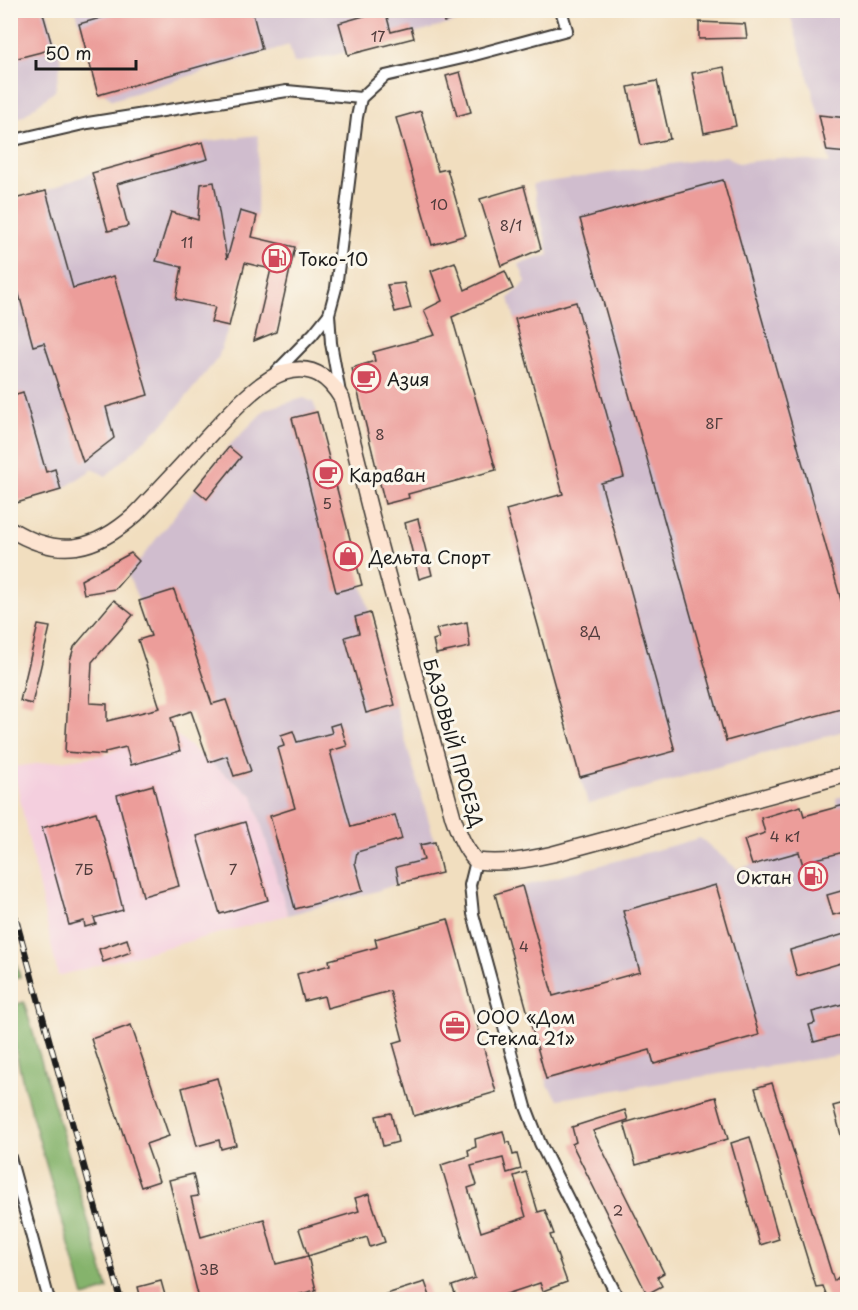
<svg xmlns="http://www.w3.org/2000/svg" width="858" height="1310" viewBox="0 0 858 1310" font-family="'Playpen Sans',sans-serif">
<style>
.built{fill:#f4cfde}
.industrial{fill:#d0bdce}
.forest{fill:#85b36c;stroke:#506844;stroke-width:1.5}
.building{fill:#ec9d9a}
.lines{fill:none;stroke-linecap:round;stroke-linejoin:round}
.street-casing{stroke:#3c3934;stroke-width:14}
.secondary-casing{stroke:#3c3934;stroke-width:18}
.street{stroke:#fff;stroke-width:10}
.secondary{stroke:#fde4d1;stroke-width:15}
.rail-casing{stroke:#1c1c1c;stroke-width:6}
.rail{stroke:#fbf7ec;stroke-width:4;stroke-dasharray:11;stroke-linecap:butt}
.labels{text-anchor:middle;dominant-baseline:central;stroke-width:6;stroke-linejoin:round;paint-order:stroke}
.number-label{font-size:15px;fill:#503c3c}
.poi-label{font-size:18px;fill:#1c1c1c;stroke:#fbf7ec;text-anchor:start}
.street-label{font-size:18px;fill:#1c1c1c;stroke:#fbf7ec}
</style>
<rect width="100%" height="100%" fill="#fbf7ec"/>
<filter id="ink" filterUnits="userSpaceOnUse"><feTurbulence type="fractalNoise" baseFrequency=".0167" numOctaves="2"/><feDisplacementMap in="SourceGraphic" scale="12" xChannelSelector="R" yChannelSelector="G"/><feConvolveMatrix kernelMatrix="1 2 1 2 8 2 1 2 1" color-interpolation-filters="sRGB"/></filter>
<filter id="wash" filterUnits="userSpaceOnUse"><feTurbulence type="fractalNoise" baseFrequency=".008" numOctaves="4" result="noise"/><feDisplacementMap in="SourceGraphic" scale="24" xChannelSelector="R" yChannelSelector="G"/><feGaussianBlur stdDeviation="1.35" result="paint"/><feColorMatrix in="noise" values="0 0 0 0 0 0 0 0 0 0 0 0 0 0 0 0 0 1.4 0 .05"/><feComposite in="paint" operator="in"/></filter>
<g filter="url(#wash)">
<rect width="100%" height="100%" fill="#f1debf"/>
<polygon class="built" points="175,734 209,762 253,796 288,915 58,976 13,767 105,755 119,749 160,739"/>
<g class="industrial">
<polygon points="10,11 47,11 61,62 55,91 23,116 11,120"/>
<polygon points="76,11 497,11 335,55 294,63 289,45 112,100 97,86"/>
<polygon points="789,11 847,11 847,730 588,804 506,510 563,494 509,298 526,282 519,264 549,255 533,184 726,156 738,163 780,158 830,163 819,115"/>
<polygon points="258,135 257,216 229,326 218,358 167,420 106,476 93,469 61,490 13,504 10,493 10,200 46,191 92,173 203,142"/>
<polygon points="304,398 313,402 317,412 362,585 395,705 435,842 442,873 399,883 377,891 288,915 253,796 209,762 192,713 176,716 139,601 128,575 228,447 266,409"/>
<polygon points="847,795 847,1054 558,1099 548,1086 495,894 700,838 737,869 812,848 839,825 836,798"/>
</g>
<g class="forest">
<polygon points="10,942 20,977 11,980 10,980"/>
<polygon points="24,1002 108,1289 84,1297 24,1087 11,1031 11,1006"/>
</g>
<g id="blocks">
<g class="building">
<polygon points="10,10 42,10 53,49 10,60"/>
<polygon points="117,10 252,10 262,49 98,95 79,24 118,13"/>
<polygon points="385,10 391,32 411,27 414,38 348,55 339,23"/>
<polygon points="440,10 472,10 472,14 444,22"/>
<polygon points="699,22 745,24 747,38 699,39"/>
<polygon points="724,67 736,126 704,133 692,73"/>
<polygon points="460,72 471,112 457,116 446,76"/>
<polygon points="657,81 670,139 641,145 628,87"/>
<polygon points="421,111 438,171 447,169 466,235 432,245 396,118"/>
<polygon points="819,115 848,118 848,153 827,151"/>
<polygon points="203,142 208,159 117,184 128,226 108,231 92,173"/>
<polygon points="723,180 848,625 848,707 726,741 580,219"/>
<polygon points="214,182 227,259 240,211 257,216 252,237 295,247 276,332 254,341 271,269 245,263 229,326 211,322 215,307 176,299 182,267 156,261 171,212 198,220 201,184"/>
<polygon points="524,186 541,249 501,266 480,199"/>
<polygon points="46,191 73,288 114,276 148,395 106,407 114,438 83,462 44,343 33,346 10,261 10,200"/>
<polygon points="455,262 465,290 505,271 513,289 452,317 496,470 408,494 409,498 385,504 352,368 375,361 373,352 435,335 424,310 442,301 431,271"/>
<polygon points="404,283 411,308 395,312 387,285"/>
<polygon points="576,302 624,477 601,483 675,751 580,777 506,510 563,494 515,319"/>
<polygon points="23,392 46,472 55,469 61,490 13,504 10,493 10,396"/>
<polygon points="317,412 362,585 336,592 292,418"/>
<polygon points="229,447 241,457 207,499 195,489"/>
<polygon points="418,519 432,575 419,579 405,523"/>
<polygon points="131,553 139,561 115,589 84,594 81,580"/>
<polygon points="174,590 212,704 226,700 251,771 234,776 227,756 209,762 191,711 171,718 180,751 131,765 126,747 105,752 105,755 65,752 70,661 74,647 114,600 133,615 92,662 90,703 107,704 107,721 160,708 138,640 151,636 139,601"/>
<polygon points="370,613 395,705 366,713 345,637 359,633 355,617"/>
<polygon points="467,622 470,647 436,654 433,640 439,638 436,629"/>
<polygon points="38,625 50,627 32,704 20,701"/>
<polygon points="340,723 347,746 330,751 351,827 395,815 402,839 357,852 355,863 363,891 295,909 270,816 295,808 278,748 284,746 281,735 293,731 297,742 332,733 330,726"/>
<polygon points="153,785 179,886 143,896 117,795"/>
<polygon points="848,804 848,851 816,859 823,880 809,885 799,852 752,865 744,840 765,833 761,818 801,806 804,816"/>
<polygon points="96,812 112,866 123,910 94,918 96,924 85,927 84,921 69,925 42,828"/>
<polygon points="245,822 268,900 220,914 197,836"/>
<polygon points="435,842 442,873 399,883 396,867 424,860 420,845"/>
<polygon points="716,885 759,1035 654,1064 650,1050 546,1079 495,894 522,886 553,996 640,972 623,911"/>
<polygon points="848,889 848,911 833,915 827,895"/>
<polygon points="448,919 496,1092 414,1116 393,1043 403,1040 390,991 327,1008 324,996 304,1001 297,974 330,965 329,960 377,947 375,939"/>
<polygon points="848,933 848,961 797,976 790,950"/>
<polygon points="127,939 131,952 103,962 99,949"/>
<polygon points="843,1004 846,1015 848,1014 848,1033 814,1042 809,1025 815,1023 812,1012"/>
<polygon points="131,1025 169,1136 146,1144 159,1181 141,1187 91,1039"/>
<polygon points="217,1078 236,1145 221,1149 219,1140 197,1146 182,1088"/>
<polygon points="772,1083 834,1281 842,1274 848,1282 848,1299 828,1299 823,1286 816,1287 755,1088"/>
<polygon points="716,1097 728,1139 636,1165 624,1123"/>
<polygon points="848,1102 848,1146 844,1146 833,1106"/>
<polygon points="625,1110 628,1120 593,1131 664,1273 657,1277 662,1286 647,1294 572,1144 576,1142 572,1127"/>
<polygon points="391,1113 398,1142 383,1146 376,1116"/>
<polygon points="503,1131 506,1143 510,1142 513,1155 517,1154 521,1169 507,1173 503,1158 471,1166 477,1185 468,1188 481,1232 526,1217 514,1176 526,1172 538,1212 545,1210 554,1234 550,1235 567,1282 543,1291 540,1283 491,1299 457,1299 452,1286 475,1278 441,1165 469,1156 468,1150 476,1147 475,1139"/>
<polygon points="750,1137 779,1239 760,1245 731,1143"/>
<polygon points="193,1174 198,1196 191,1197 201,1237 264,1219 276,1264 308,1256 316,1290 285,1298 285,1299 199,1299 169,1180"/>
<polygon points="369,1194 385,1242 370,1247 367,1237 308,1256 299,1229 359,1211 355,1198"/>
<polygon points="161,1281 166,1299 141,1299 138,1287"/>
<polygon points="425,1282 431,1299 378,1299 377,1297"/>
</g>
</g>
</g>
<g filter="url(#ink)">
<use href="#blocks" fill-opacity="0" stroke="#3c3934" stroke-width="1.5"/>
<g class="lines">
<g class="street-casing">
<g id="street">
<polyline points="10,141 88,123 287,91 361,98"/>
<polyline points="275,373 313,334 329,314"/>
<polyline points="340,393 331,343 329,314 336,288 357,117 361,98 385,76 467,57 567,30 561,10"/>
<polyline points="476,861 470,885 473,914 526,1107 540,1143 619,1300"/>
<polyline points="10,1157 49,1300"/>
</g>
</g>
<g class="secondary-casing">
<path id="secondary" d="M 10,529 C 59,559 95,551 136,514 C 158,491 180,467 202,443 C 222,422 257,380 285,372 C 312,364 329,377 342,399 L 372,518 L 453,817 C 459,834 464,848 476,861 C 504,864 526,860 553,854 L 848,774"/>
</g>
<use href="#street" class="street"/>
<use href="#secondary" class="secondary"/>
<g class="rail-casing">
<polyline id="rail" points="10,897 121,1300"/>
</g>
<use href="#rail" class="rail"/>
</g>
</g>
<defs>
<g id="fuel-ring" transform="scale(1.5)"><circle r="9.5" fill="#fbf7ec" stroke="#d1495b" stroke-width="1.5"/><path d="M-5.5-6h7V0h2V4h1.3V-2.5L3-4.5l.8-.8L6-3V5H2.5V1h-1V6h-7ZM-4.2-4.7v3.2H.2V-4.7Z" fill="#d1495b"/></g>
<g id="cafe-ring" transform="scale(1.5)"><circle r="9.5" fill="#fbf7ec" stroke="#d1495b" stroke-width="1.5"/><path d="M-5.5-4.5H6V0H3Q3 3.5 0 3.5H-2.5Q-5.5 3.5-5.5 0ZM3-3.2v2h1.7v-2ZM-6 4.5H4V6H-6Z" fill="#d1495b"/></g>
<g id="shop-ring" transform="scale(1.5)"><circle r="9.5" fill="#fbf7ec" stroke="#d1495b" stroke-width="1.5"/><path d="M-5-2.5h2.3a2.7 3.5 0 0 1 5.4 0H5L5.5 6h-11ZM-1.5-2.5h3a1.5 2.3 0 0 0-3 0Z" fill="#d1495b"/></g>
<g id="office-ring" transform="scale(1.5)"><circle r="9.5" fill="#fbf7ec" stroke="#d1495b" stroke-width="1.5"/><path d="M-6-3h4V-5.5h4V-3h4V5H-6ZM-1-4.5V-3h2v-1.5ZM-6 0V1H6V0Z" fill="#d1495b"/></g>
</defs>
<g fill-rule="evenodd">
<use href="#fuel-ring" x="277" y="258"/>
<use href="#cafe-ring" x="366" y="378"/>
<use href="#cafe-ring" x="328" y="474"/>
<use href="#shop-ring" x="348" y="556"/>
<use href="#fuel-ring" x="813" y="876"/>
<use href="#office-ring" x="455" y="1026"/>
</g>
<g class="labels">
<g class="number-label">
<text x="378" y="35">17</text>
<text x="439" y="203">10</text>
<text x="511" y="224">8/1</text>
<text x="187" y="241">11</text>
<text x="714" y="422">8Г</text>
<text x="380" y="433">8</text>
<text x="327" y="502">5</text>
<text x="590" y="630">8Д</text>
<text x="785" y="835">4 к1</text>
<text x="84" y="868">7Б</text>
<text x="233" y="868">7</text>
<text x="524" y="945">4</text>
<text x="618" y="1209">2</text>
<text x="209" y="1268">3В</text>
</g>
<g class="poi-label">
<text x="298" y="258">Токо-10</text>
<text x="387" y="378">Азия</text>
<text x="349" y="474">Караван</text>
<text x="369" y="556">Дельта Спорт</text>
<text x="792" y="876" text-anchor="end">Октан</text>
<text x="476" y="1016">ООО «Дом<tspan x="476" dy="21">Стекла 21»</tspan></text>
</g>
<g class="street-label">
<text transform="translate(454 743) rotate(74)">БАЗОВЫЙ ПРОЕЗД</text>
</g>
</g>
<rect width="858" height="1310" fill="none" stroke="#fbf7ec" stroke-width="36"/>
<path d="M36 60v9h100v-9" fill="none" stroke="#1c1c1c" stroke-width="3"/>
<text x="45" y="60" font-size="18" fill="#1c1c1c" stroke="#fbf7ec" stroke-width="4.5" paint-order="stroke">50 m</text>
</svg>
